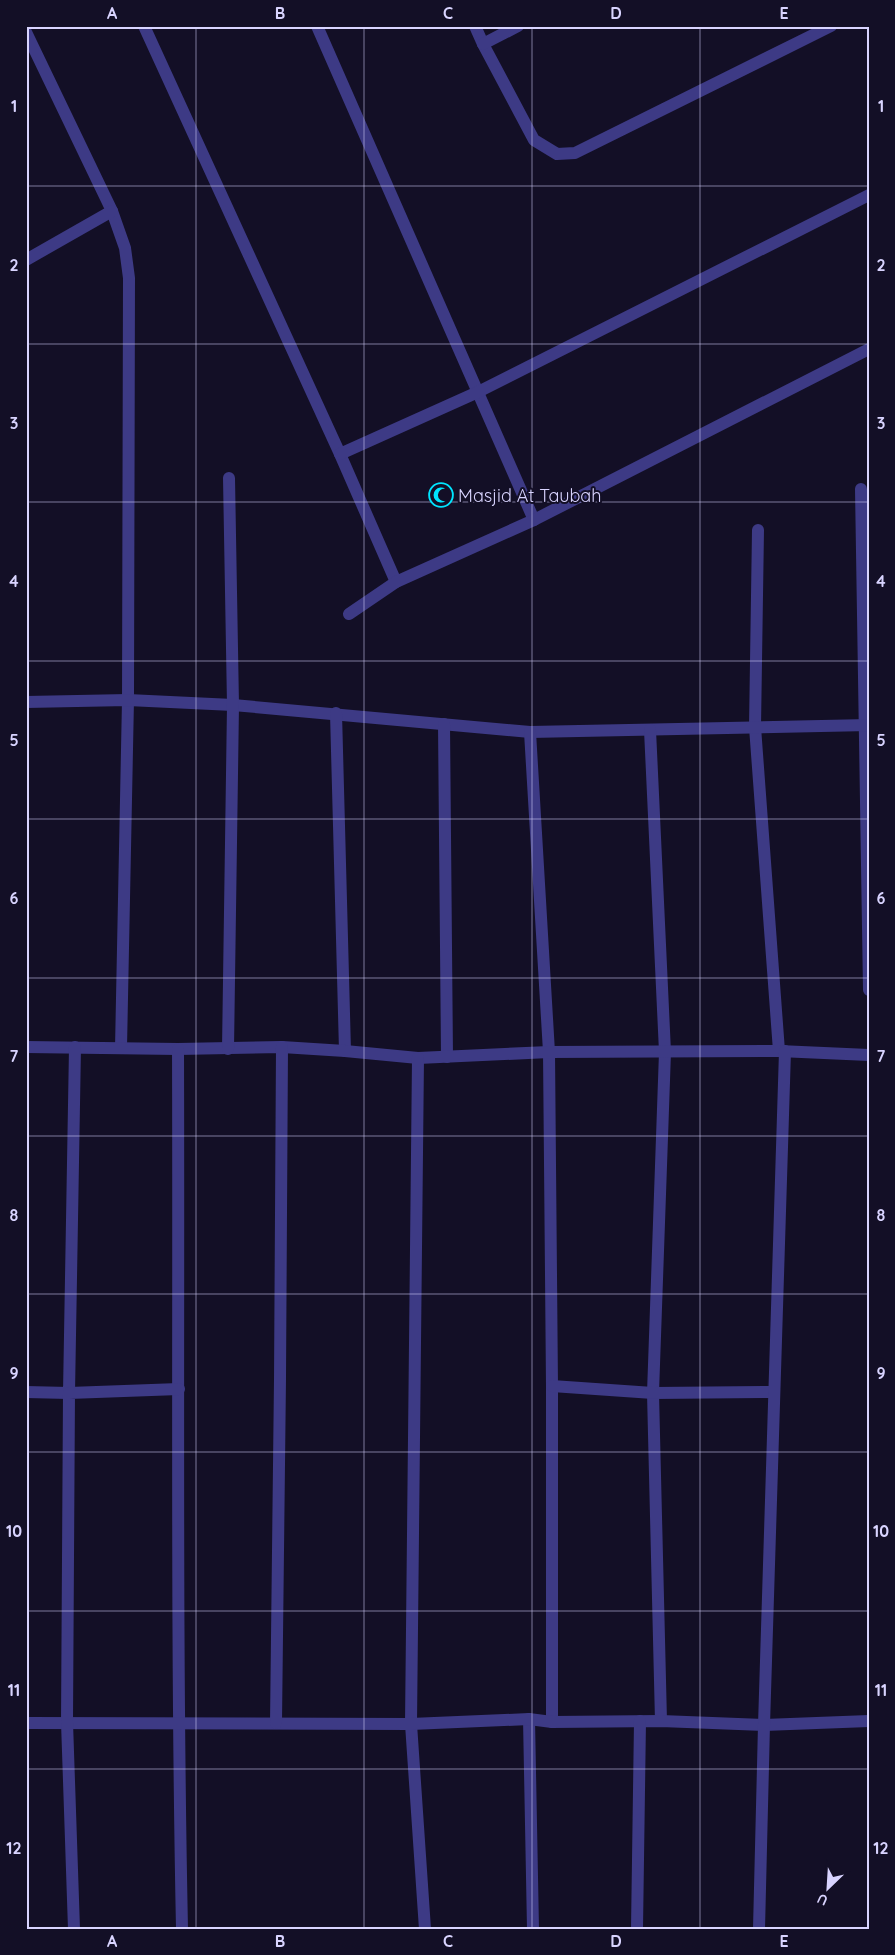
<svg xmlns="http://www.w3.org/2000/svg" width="895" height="1955" viewBox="0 0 895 1955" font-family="Quicksand,sans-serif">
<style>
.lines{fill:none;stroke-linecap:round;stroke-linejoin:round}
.minor{stroke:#3d3a85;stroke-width:12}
.grid{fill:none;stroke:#d9d4ff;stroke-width:1;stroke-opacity:0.55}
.labels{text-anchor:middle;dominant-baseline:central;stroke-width:4;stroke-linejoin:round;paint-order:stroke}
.poi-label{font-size:18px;fill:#d9d4ff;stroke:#130f26;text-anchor:start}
.neatline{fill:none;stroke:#d9d4ff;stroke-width:2}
.grid-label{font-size:16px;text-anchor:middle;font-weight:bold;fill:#d9d4ff}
</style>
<rect width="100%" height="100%" fill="#130f26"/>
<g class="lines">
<g class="minor">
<polyline points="144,26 340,454 396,582"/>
<polyline points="317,26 534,520"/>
<polyline points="475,26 483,44 534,140 557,154 575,153 831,26"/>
<polyline points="26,32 112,211 125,248 129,278 128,700 121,1048"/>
<polyline points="483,44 518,26"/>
<polyline points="26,260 112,211"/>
<polyline points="340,454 478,392 869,195"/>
<polyline points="861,489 869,990"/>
<polyline points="758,530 755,727 779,1051"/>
<polyline points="349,614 396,582 534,520 869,349"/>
<polyline points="26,702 128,700 233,705 530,732 869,725"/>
<polyline points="336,713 345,1051"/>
<polyline points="444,724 447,1057"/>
<polyline points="650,730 665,1052 653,1393 661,1721"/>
<polyline points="530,732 549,1052 552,1386 552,1722"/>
<polyline points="26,1047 178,1049 282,1047 345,1051 418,1058 549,1052 779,1051 869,1055"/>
<path d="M 178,1049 C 179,1343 176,1636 182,1929"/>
<polyline points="228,1049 233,705 229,478"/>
<polyline points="418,1058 411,1724 425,1929"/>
<polyline points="552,1386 653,1393 774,1392"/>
<polyline points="26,1392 69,1393 75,1047"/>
<polyline points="529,1719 533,1929"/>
<polyline points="26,1723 411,1724 529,1719 552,1722 661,1721 764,1725 869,1721"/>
<polyline points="276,1723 280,1379 282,1047"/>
<polyline points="74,1929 67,1722 69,1393 179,1389"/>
<polyline points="637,1929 640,1721"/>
<polyline points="759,1929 764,1725 785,1051"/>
</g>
</g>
<path class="grid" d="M 196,26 L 196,1929M 364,26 L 364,1929M 532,26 L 532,1929M 700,26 L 700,1929M 26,186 L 869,186M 26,344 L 869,344M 26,502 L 869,502M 26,661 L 869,661M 26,819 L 869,819M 26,978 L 869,978M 26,1136 L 869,1136M 26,1294 L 869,1294M 26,1452 L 869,1452M 26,1611 L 869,1611M 26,1769 L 869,1769"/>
<defs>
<g id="mosque-ring" transform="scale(1.25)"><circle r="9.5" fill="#130f26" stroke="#00e5ff" stroke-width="1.5"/><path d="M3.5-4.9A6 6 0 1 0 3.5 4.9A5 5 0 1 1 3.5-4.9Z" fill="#00e5ff"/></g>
</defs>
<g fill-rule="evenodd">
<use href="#mosque-ring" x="441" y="495"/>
</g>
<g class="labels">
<g class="poi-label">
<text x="458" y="495">Masjid At Taubah</text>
</g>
</g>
<rect width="895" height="1955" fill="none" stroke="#130f26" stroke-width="55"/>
<g transform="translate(828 1888) rotate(205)" stroke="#130f26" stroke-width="4" paint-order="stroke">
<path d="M0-4L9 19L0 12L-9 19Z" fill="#d9d4ff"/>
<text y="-8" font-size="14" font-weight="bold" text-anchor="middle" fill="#d9d4ff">U</text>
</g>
<rect x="28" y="28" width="840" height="1900" class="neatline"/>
<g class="grid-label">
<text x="112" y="19">A</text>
<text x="280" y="19">B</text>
<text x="448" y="19">C</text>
<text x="616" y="19">D</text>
<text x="784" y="19">E</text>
<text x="14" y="112">1</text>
<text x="881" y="112">1</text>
<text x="14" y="271">2</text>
<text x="881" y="271">2</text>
<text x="14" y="429">3</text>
<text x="881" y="429">3</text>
<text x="14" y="587">4</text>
<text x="881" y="587">4</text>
<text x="14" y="746">5</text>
<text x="881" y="746">5</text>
<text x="14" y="904">6</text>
<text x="881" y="904">6</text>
<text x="14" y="1062">7</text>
<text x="881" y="1062">7</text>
<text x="14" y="1221">8</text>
<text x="881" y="1221">8</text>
<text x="14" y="1379">9</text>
<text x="881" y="1379">9</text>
<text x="14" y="1537">10</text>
<text x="881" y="1537">10</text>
<text x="14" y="1696">11</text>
<text x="881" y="1696">11</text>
<text x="14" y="1854">12</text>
<text x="881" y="1854">12</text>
<text x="112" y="1947">A</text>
<text x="280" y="1947">B</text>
<text x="448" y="1947">C</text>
<text x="616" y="1947">D</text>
<text x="784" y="1947">E</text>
</g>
</svg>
